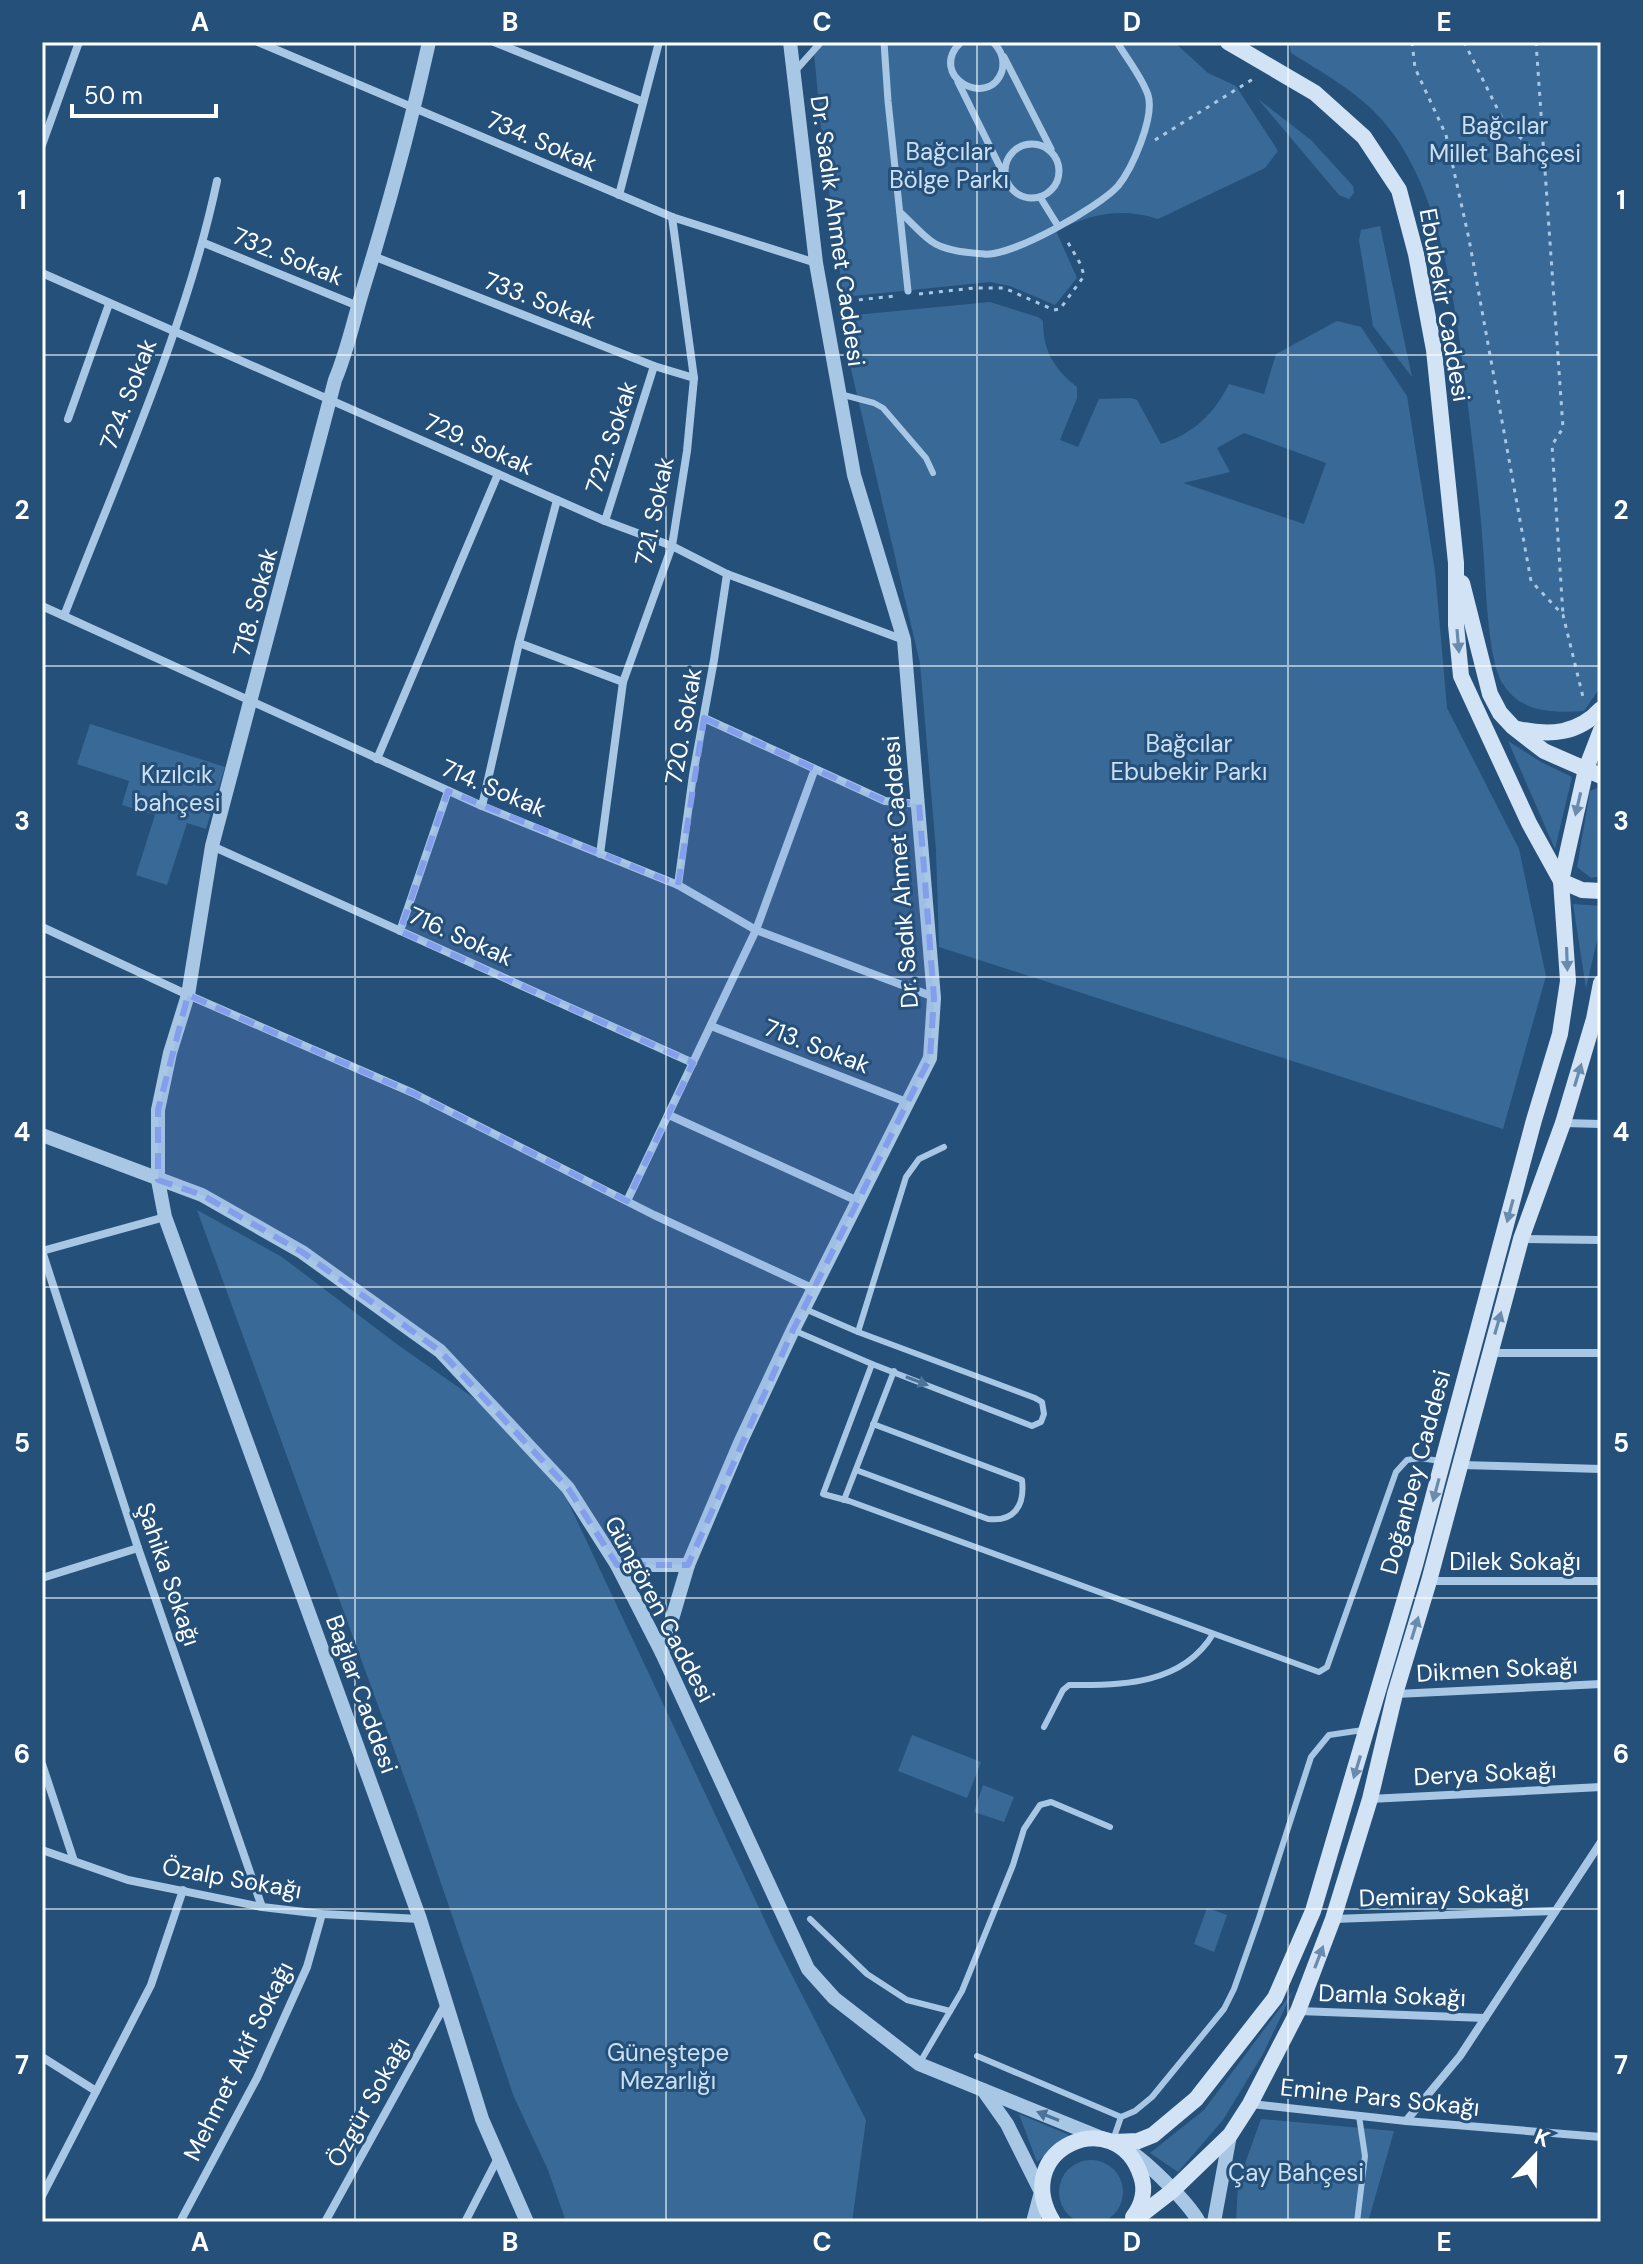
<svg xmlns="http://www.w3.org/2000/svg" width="1643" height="2264" viewBox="0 0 1643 2264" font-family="'DM Sans',sans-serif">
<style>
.green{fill:#396a97;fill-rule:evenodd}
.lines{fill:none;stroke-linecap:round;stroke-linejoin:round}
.path{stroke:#a8c7e4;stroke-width:3;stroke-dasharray:4 6;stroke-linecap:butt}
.service{stroke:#a8c7e4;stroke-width:6}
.pedestrian{stroke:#a8c7e4;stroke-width:7}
.minor{stroke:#a8c7e4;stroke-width:8}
.tertiary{stroke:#a8c7e4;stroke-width:14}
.secondary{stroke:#d1e3f4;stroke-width:16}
.oneway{fill:#6a8bab}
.oneway2{fill:#4c749a}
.marked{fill:#839eea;fill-opacity:0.2;stroke:#839eea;stroke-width:6;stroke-dasharray:16 10;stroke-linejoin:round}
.grid{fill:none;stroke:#fff;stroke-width:2;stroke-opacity:0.55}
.labels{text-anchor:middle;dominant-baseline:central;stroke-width:6;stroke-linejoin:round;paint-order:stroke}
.park-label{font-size:24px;fill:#cbe0f3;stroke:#25507a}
.street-label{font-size:24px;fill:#fff;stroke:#25507a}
.neatline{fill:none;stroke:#fff;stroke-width:3}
.grid-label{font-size:26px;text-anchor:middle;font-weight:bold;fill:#fff}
</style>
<rect width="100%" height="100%" fill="#25507a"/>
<g class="green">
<path d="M 813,42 L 1174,42 L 1208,73 L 1236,86 L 1278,151 L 1265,168 L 1158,219 C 1121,207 1090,214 1056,231 L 1077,278 L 1055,305 L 1010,286 L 990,282 L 843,297 L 821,128 Z"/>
<path d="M 1289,42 L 1601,42 L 1601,686 L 1584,711 C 1553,713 1521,713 1503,684 C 1487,659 1486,579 1483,547 C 1480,503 1474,458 1469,414 C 1458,324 1445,192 1383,121 C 1358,92 1323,73 1291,53 Z"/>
<polygon points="1258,99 1311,140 1353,186 1354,193 1349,199 1339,195"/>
<polygon points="1380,226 1412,377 1373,326 1359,240 1361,230"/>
<path d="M 990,302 L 1038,317 L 1043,321 C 1043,351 1054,369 1077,387 L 1077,398 L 1060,440 L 1078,447 L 1099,399 L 1131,398 L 1137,400 L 1161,444 C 1193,434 1214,414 1229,384 L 1264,394 L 1276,354 L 1337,321 L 1361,327 L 1407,396 L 1435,571 L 1447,708 L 1519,849 L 1546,976 L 1503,1129 L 939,947 L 936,850 L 920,663 L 851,369 L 845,316 ZM 1244,433 L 1326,463 L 1304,524 L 1183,483 L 1230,472 L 1217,448 Z"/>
<polygon points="90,724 225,767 206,829 187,823 167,885 136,875 155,815 122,805 129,781 77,764"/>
<polygon points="1508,741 1541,762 1572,777 1555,849"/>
<polygon points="1597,788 1601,788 1601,876 1591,878 1577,867 1590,791"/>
<polygon points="1573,904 1601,906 1601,923 1586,988"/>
<polygon points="197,1210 282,1257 398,1345 478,1401 555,1474 775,1942 866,2120 852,2222 566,2222 548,2170 514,2097 414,1804"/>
<polygon points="912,1735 981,1762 967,1798 898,1771"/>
<polygon points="983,1785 1014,1797 1004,1822 974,1812"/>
<polygon points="1207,1908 1227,1915 1214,1952 1194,1944"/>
<polygon points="1293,1991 1263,2054 1223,2120 1178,2172 1150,2153 1204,2110"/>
<polygon points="1019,2114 1069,2135 1037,2162"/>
<polygon points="1261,2119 1394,2131 1368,2222 1236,2222 1238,2183"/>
<circle cx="1091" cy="2192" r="32"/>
</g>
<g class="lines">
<g class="path">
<polyline points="1412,42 1415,68 1446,135 1469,239 1531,581 1563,615 1584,701"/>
<polyline points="1464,42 1504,122 1544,160"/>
<polyline points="1536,42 1563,428 1552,445 1563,615"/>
<polyline points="1155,140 1253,79"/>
<polyline points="919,294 974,288 1004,288 1054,310 1060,309 1084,276 1081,265 1066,239"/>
<polyline points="839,302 895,296"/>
</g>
<g class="service">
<polyline points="840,394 874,403 883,408 926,458 933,473"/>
<polyline points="793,1330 872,1364 1032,1426 1041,1422 1044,1414 1042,1402 1035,1398 858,1332 805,1309"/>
<polyline points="858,1332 906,1177 919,1159 944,1147"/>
<polyline points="872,1364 823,1494 849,1501 1319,1672 1327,1667 1396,1472 1407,1460 1420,1458 1440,1461"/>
<path d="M 856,1470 L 988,1519 C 1014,1522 1025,1506 1022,1480 L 873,1424"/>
<polyline points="844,1500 894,1371"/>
<path d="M 1044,1727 L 1063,1690 L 1069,1685 C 1122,1686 1183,1684 1213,1634"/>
<polyline points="810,1919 867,1974 907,2000 950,2011"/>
<polyline points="977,2056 1121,2117"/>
<polyline points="919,2064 962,1991 1013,1865 1024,1829 1040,1805 1051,1802 1110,1827"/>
<polyline points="1113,2140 1121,2117 1135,2111 1152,2097 1224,2009 1234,1989 1259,1918 1311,1757 1329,1735 1363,1730"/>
<polyline points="1357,2222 1365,2156 1359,2116"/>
</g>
<g class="pedestrian">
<polyline points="884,42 888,101 908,291"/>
<path d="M 961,42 C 926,76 989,110 1002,71 C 1005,59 1001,50 993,42"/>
<polyline points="1004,57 1051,149"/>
<polyline points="796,70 821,42"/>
<polyline points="958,82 1004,175"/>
<circle cx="1032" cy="171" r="27"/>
<polyline points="1040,197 1058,226"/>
<path d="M 900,212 C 910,221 920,233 931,241 C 944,251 968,253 984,254 C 1012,257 1099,207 1118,186 C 1132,169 1155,117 1148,95 C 1142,77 1127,59 1117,42"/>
</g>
<g class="minor">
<polyline points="258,42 672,217 816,263"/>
<polyline points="494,42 641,101"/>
<polyline points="42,145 79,42"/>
<polyline points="619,195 659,42"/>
<polyline points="204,243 358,306"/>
<polyline points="373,256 654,366 694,378"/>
<polyline points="42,273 605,521 672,546 727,574 904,640"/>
<polyline points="68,419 109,304"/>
<polyline points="605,521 654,366"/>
<polyline points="42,606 482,806 678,885 756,930 934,997"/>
<path d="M 64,616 C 118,476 186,328 217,181"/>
<polyline points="519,643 623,682"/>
<polyline points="704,718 885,801 919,804"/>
<polyline points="377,759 498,474"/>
<polyline points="482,806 519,643 557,500"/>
<polyline points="212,846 693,1063"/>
<polyline points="600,854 623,682 672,546 687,451 694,378 672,217"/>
<polyline points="678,885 693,775 714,660 727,574"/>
<polyline points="42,927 188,995 413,1093 654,1215 814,1289"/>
<polyline points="400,931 448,791"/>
<polyline points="711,1026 909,1103"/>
<polyline points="669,1115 860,1202"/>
<polyline points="1564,1123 1601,1124"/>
<polyline points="627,1201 756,930 813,774"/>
<polyline points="165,1217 42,1251 138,1548 262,1907"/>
<polyline points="1522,1239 1601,1240"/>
<polyline points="1491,1353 1601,1353"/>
<polyline points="1461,1465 1601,1469"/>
<polyline points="42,1578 138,1548"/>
<polyline points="1430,1581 1601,1581"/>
<polyline points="1396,1694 1601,1684"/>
<polyline points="42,1764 74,1861"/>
<polyline points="1370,1799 1601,1787"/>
<polyline points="42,1850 128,1880 262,1907 322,1914 420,1919"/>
<polyline points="1334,1919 1555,1911"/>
<polyline points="1299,2011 1485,2018"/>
<polyline points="42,2057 96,2091"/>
<polyline points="1251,2104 1406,2121 1601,2137"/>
<polyline points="1406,2121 1460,2056 1601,1842"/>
<polyline points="42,2196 151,1985 183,1890"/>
<polyline points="180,2222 257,2078 307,1967 322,1914"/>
<polyline points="325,2222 446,2003"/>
<polyline points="465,2222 498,2158"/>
</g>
<g class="tertiary">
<path d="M 429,42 C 411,124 389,205 364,286 C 354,318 348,349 335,380 L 212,846 L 188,995 L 170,1053 L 158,1110 L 158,1180 L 165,1217 L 420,1919 L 482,2119 L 527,2222"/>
<polyline points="42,1135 202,1195 302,1252 440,1351 568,1488 617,1565 662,1653 808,1969 834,1998 919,2064 1104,2139"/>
<polyline points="617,1565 688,1565"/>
<polyline points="662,1653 688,1565 740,1443 793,1330 930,1058 934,998 904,640 854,475 816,263 790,42"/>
<polyline points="983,2090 1007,2124 1041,2192 1033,2222"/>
<path d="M 1123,2147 C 1143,2157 1188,2202 1199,2222"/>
<polyline points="1214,2222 1230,2135"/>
</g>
<g class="secondary">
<polyline points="1228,42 1315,93 1364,137 1399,190 1416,254 1434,350 1456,563 1456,625 1461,676 1529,823 1561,881 1582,890 1601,891"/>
<polyline points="1462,583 1490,694 1500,713 1513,727 1544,751 1601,776"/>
<path d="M 1518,729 C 1550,736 1578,734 1601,709"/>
<polyline points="1113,2142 1138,2141 1153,2135 1196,2099 1275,1998 1313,1911 1415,1565 1534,1120 1560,1034 1568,981 1561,881 1586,769 1601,730"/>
<path d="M 1053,2222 C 1008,2148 1117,2102 1141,2176 C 1146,2190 1142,2205 1133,2217"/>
<polyline points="1132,2222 1172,2191 1230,2135 1250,2104 1298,2011 1333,1919 1370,1799 1395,1694 1429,1581 1521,1239 1563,1123 1594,1019 1601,983"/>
</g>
</g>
<defs><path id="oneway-solid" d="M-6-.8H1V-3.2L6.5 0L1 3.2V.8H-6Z" transform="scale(2)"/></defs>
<g class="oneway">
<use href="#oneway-solid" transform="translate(1458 641) rotate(85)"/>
<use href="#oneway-solid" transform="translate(1578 804) rotate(103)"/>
<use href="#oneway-solid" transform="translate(1567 959) rotate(88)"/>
<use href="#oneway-solid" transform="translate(1578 1075) rotate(-73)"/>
<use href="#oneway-solid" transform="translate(1510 1211) rotate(105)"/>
<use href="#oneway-solid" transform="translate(1498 1323) rotate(-74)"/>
<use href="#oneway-solid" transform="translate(1436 1490) rotate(105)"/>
<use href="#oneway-solid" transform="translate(1415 1628) rotate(-73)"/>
<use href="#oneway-solid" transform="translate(1357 1767) rotate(107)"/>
<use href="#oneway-solid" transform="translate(1319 1957) rotate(-69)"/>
</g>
<g class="oneway2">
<use href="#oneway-solid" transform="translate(917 1381) rotate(21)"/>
<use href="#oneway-solid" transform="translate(1048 2116) rotate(-158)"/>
</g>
<path class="marked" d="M 704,718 L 885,801 L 919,804 L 934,998 L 930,1058 L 793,1330 L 688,1565 L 617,1565 L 568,1488 L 440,1351 L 302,1252 L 202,1195 L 158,1180 L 158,1110 L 188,995 L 413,1093 L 627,1201 L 693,1063 L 400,931 L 448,791 L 678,885 Z"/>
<path class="grid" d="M 355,42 L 355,2222M 666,42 L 666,2222M 977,42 L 977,2222M 1288,42 L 1288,2222M 42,355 L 1601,355M 42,666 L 1601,666M 42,977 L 1601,977M 42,1287 L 1601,1287M 42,1598 L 1601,1598M 42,1909 L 1601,1909"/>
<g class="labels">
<g class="park-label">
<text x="1505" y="125">Bağcılar<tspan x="1505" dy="28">Millet Bahçesi</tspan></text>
<text x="949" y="151">Bağcılar<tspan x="949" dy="28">Bölge Parkı</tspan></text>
<text x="1189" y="743">Bağcılar<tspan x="1189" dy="28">Ebubekir Parkı</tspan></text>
<text x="177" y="774">Kızılcık<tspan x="177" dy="28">bahçesi</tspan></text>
<text x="668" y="2052">Güneştepe<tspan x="668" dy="28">Mezarlığı</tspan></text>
<text x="1296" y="2172">Çay Bahçesi</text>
</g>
<g class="street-label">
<text transform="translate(542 141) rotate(23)">734. Sokak</text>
<text transform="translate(838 231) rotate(82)">Dr. Sadık Ahmet Caddesi</text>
<text transform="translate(288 256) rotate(22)">732. Sokak</text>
<text transform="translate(540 300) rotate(21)">733. Sokak</text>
<text transform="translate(1445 305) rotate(80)">Ebubekir Caddesi</text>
<text transform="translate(128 394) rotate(-69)">724. Sokak</text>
<text transform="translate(611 437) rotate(-72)">722. Sokak</text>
<text transform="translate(479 444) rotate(24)">729. Sokak</text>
<text transform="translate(654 511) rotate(-78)">721. Sokak</text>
<text transform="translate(255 602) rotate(-75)">718. Sokak</text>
<text transform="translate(683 726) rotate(-80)">720. Sokak</text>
<text transform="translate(494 788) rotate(23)">714. Sokak</text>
<text transform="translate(900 872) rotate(-94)">Dr. Sadık Ahmet Caddesi</text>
<text transform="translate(461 936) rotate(24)">716. Sokak</text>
<text transform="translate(817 1046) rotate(21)">713. Sokak</text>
<text transform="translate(1415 1472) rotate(-75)">Doğanbey Caddesi</text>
<text x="1515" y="1561">Dilek Sokağı</text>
<text transform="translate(169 1574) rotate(71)">Şahika Sokağı</text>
<text transform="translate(660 1609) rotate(62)">Güngören Caddesi</text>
<text transform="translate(1497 1669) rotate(-3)">Dikmen Sokağı</text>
<text transform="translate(362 1694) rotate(70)">Bağlar Caddesi</text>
<text transform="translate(1485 1773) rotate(-3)">Derya Sokağı</text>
<text transform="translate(232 1878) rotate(10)">Özalp Sokağı</text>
<text transform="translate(1444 1895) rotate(-2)">Demiray Sokağı</text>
<text transform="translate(1392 1995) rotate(2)">Damla Sokağı</text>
<text transform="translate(238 2061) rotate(-64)">Mehmet Akif Sokağı</text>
<text transform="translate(1380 2097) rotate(6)">Emine Pars Sokağı</text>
<text transform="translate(368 2102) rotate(-61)">Özgür Sokağı</text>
</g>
</g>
<rect width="1643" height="2264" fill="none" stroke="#25507a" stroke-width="88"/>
<g transform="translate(1535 2156) rotate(22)" stroke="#25507a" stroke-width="6" paint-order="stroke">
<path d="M0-6L14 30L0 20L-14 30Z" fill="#ffffff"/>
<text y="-12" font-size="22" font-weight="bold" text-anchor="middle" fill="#ffffff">K</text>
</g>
<path d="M72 104v12h144v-12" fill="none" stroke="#ffffff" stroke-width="4"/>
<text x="84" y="104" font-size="24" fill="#ffffff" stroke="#25507a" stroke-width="6" paint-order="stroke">50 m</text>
<rect x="44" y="44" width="1555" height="2176" class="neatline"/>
<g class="grid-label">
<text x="200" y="31">A</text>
<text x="510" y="31">B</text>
<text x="822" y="31">C</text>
<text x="1132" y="31">D</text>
<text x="1444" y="31">E</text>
<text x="22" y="209">1</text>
<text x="1621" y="209">1</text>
<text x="22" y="519">2</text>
<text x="1621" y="519">2</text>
<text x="22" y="830">3</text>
<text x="1621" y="830">3</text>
<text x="22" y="1141">4</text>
<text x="1621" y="1141">4</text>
<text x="22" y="1452">5</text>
<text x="1621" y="1452">5</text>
<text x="22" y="1763">6</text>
<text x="1621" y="1763">6</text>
<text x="22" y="2074">7</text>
<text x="1621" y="2074">7</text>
<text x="200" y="2251">A</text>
<text x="510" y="2251">B</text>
<text x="822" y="2251">C</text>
<text x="1132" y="2251">D</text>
<text x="1444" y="2251">E</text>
</g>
</svg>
